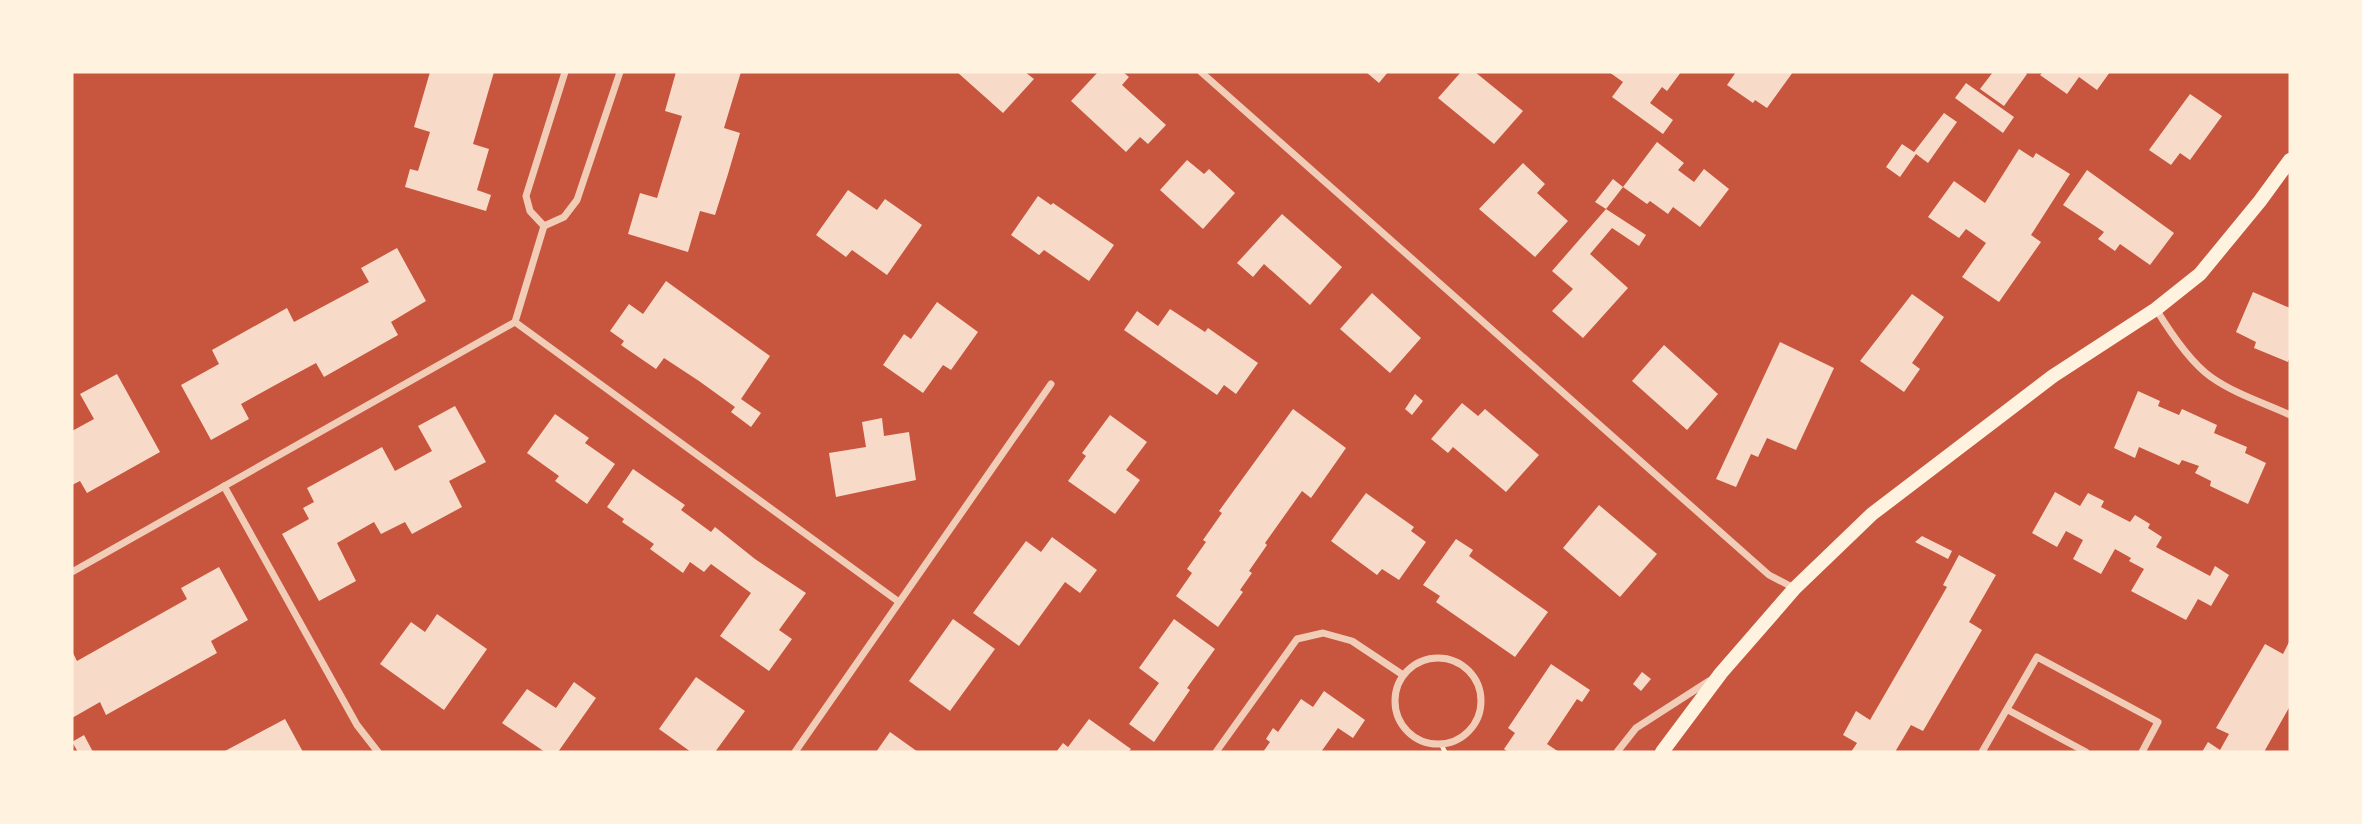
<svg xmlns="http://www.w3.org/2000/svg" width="2362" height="824" viewBox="0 0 2362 824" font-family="'Asap Condensed',sans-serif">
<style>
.building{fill:#f7dbc8}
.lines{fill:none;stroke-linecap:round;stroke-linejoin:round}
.path{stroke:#fff3e0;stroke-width:4.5}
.minor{stroke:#f1ccb7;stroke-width:7}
.secondary{stroke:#fff3e0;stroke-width:14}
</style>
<rect width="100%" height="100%" fill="#c8553d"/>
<g class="building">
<polygon points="430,72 494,72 473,144 489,149 477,190 491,195 486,211 405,187 410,169 418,171 430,132 414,127"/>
<polygon points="676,72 741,72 724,128 740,133 728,174 715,215 700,211 688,252 628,234 640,193 657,198 682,116 665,111"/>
<polygon points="957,72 1025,72 1034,79 1003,113"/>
<polygon points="1098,72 1123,72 1129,77 1122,85 1166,125 1148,144 1140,137 1126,152 1071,101"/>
<polygon points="1366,72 1388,72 1379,83"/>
<polygon points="1461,72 1475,72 1523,111 1494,144 1438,98"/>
<polygon points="1609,72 1681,72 1667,91 1662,87 1650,103 1673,120 1663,134 1612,97 1623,82"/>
<polygon points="1736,72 1793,72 1767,108 1755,100 1753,103 1727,85"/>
<polygon points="1993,72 2024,72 2027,74 2004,106 1980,89"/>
<polygon points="2043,72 2110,72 2097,90 2079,77 2067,94 2040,75"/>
<polygon points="1966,83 2014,117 2003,133 1955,98"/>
<polygon points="2190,94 2222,116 2190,160 2180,153 2171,165 2149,150"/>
<polygon points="1944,113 1957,122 1928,163 1916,154 1900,177 1886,167 1902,144 1914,152"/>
<polygon points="1657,142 1684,163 1678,170 1694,182 1704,169 1729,189 1700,227 1673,207 1668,214 1650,201 1647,204 1623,187"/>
<polygon points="2019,149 2033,158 2036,153 2070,174 2031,235 2041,242 1999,302 1962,277 1986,243 1966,229 1959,238 1928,217 1954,181 1985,203"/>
<polygon points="1187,160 1204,174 1209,169 1235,193 1203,229 1160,190"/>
<polygon points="1523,163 1545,184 1537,193 1568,221 1535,257 1479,209"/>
<polygon points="2087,170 2174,233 2150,265 2120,244 2115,251 2098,239 2104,232 2063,205"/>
<polygon points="1613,179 1623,187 1606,209 1595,202"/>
<polygon points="848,190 877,210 885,199 922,225 887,275 852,250 846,257 816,235"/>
<polygon points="1038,196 1051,205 1053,203 1114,245 1089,281 1044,250 1039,255 1011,235"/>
<polygon points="1606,209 1646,235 1639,246 1612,228 1590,254 1628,288 1583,338 1552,311 1573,289 1552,271"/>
<polygon points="1282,214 1342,267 1310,305 1264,264 1253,277 1237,263"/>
<polygon points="397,248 426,301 391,322 398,335 324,377 316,363 279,383 241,404 249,419 211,440 181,385 219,364 212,350 287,308 294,322 369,282 361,268"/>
<polygon points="666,281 770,356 741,399 761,413 751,427 731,412 735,407 699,381 664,358 656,369 621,345 624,341 610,331 629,304 643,314"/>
<polygon points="2253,292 2290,308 2290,356 2288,362 2254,348 2256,342 2236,332"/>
<polygon points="1372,293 1421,338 1390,373 1340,329"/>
<polygon points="1912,294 1944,317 1912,363 1920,369 1904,392 1860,361"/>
<polygon points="937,302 978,332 951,370 943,365 923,393 883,365 904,334 911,339"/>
<polygon points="1170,309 1205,332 1208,328 1258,363 1236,394 1224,385 1217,395 1124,330 1137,311 1158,326"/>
<polygon points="1780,342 1834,368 1796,450 1767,438 1758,457 1751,454 1736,487 1716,479"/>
<polygon points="1664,345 1718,394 1687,430 1632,381"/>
<polygon points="117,374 160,452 87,493 80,481 72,485 72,431 94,419 80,394"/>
<polygon points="2138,391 2160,401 2158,406 2179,415 2182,409 2217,425 2214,433 2247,447 2245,453 2266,463 2248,504 2210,486 2211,481 2195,473 2199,466 2182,460 2179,465 2139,447 2135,458 2114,448"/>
<polygon points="1415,394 1423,401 1412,415 1405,409"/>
<polygon points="1462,403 1478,416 1485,409 1539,455 1506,492 1453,447 1448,453 1431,439"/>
<polygon points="455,406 486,462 449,481 462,507 412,534 405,522 381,534 374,522 337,543 356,581 319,601 282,534 309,519 303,508 314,502 307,488 382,447 395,471 432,451 418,426"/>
<polygon points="1293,409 1346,448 1311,498 1302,491 1265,543 1267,545 1249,571 1252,573 1240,590 1243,592 1218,627 1176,596 1192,573 1187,569 1206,542 1203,540 1222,513 1219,511"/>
<polygon points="555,414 589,438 585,443 615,464 587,504 555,481 559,476 527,453"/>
<polygon points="1110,415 1147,442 1126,470 1140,480 1115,514 1068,481 1086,456 1082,453"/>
<polygon points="882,418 884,436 909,432 916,480 836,497 829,453 866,447 862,422"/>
<polygon points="633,469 685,505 681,510 711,532 715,527 755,559 806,593 779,630 792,639 769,671 720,636 751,593 711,564 704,572 690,562 683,573 650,549 654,544 622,522 624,519 607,507"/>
<polygon points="2055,492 2080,506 2088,493 2104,501 2101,507 2130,522 2135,515 2150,524 2148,528 2162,537 2156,547 2210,576 2215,566 2229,575 2211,606 2198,599 2186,620 2131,591 2144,569 2129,561 2131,558 2115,549 2101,574 2073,559 2083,540 2066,531 2057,547 2032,533"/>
<polygon points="1366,493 1414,527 1411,531 1426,542 1399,580 1382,569 1377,575 1331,541"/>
<polygon points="1599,505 1657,554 1620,597 1563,548"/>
<polygon points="1922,536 1952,551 1948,559 1915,542"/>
<polygon points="1052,537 1097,570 1080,593 1065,582 1019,646 973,613 1026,541 1041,552"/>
<polygon points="1456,539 1473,550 1469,556 1548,612 1515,657 1436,602 1440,596 1423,585"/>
<polygon points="1959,555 1996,575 1969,622 1982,630 1923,731 1911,725 1895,752 1851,752 1857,743 1843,735 1856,711 1870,720 1947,587 1943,585"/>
<polygon points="219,567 248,620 211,641 217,653 106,715 100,702 72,718 72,651 77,661 187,599 181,588"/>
<polygon points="437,614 487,649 444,710 380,664 411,622 425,632"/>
<polygon points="953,619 995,649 950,711 909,681"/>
<polygon points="1174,619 1215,649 1187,688 1190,690 1154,742 1129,724 1159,683 1139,668"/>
<polygon points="2290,640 2290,706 2264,752 2202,752 2208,742 2220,750 2229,734 2216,728 2265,644 2283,654"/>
<polygon points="1551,664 1590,690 1582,702 1577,699 1547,744 1559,752 1508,752 1504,749 1515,733 1508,728"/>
<polygon points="1642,672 1651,679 1641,691 1633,684"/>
<polygon points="696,677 745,711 715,752 691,752 659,729"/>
<polygon points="574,682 596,698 558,752 545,752 502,723 527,689 556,708"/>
<polygon points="1324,691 1365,720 1353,738 1338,728 1321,752 1263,752 1270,742 1266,739 1273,728 1278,732 1301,699 1313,707"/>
<polygon points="285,719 303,752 223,752"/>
<polygon points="1089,719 1131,749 1128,752 1056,752 1063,743 1068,747"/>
<polygon points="890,732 918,752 876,752"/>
<polygon points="84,735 93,752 78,752 72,742"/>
</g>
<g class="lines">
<polyline class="path" points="1441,744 1445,752"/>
<g class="minor">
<polyline points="1201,72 1769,575 1794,588"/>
<polyline points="544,226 530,211 526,196 565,72"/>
<path d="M 2156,309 C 2170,332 2190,362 2211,377 C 2235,394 2264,403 2290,415"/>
<polyline points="515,322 899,602"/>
<polyline points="224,486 357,725 378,752"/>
<polyline points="72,572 515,322 544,226 564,217 577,200 620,72"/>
<circle cx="1438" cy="701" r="43"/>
<polyline points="2008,710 2086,752"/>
<polyline points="795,752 1051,384"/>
<polyline points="1216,752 1297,639 1323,633 1352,641 1403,675"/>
<polyline points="1617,752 1636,728 1709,681"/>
<polyline points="1982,752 2037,657 2158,722 2142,752"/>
</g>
<polyline class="secondary" points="1662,752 1721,673 1795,588 1872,514 2053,376 2156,309 2200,274 2260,201 2290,160"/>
</g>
<rect width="2362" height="824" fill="none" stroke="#fff3e0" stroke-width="147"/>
</svg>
